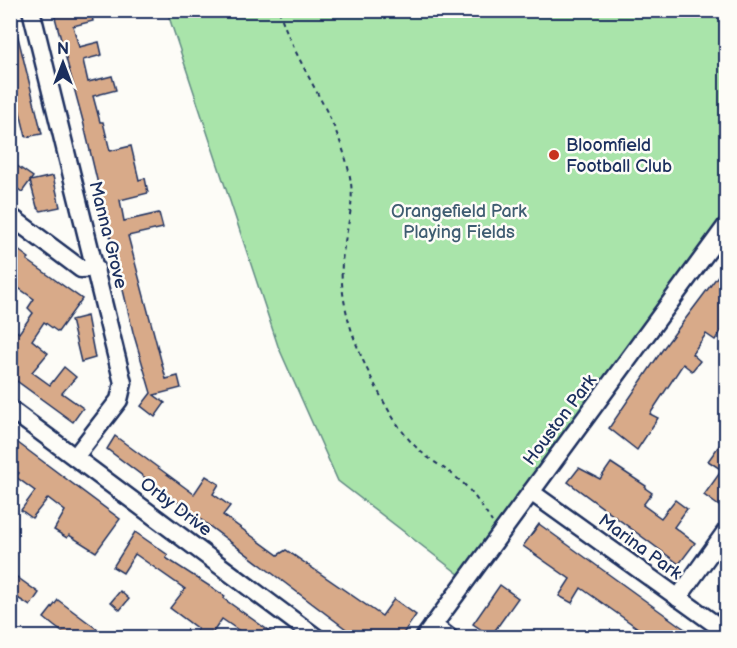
<svg xmlns="http://www.w3.org/2000/svg" width="737" height="648" viewBox="0 0 737 648" font-family="'Balsamiq Sans',sans-serif">
<style>
.green{fill:#a9e4aa;stroke:#628a84;stroke-width:1.5}
.building{fill:#d8aa89;stroke:#1b2f5e;stroke-width:1.5}
.lines{fill:none;stroke-linecap:round;stroke-linejoin:round}
.minor-casing{stroke:#1b2f5e;stroke-width:21}
.path{stroke:#1b2f5e;stroke-width:2;stroke-dasharray:4.5 4.5;stroke-linecap:butt}
.minor{stroke:#fdfcf7;stroke-width:16}
.poi-dot{fill:#c8321e;stroke:#fdfcf7;stroke-width:2}
.labels{text-anchor:middle;dominant-baseline:central;stroke-width:5;stroke-linejoin:round;paint-order:stroke}
.poi-label{font-size:18px;fill:#1b2f5e;stroke:#fdfcf7;text-anchor:start}
.park-label{font-size:18px;fill:#3e5c71;stroke:#fdfcf7}
.street-label{font-size:18px;fill:#1b2f5e;stroke:#fdfcf7}
</style>
<rect width="100%" height="100%" fill="#fdfcf7"/>
<filter id="ink" filterUnits="userSpaceOnUse"><feTurbulence type="fractalNoise" baseFrequency=".0167" numOctaves="2"/><feDisplacementMap in="SourceGraphic" scale="12" xChannelSelector="R" yChannelSelector="G"/><feConvolveMatrix kernelMatrix="1 2 1 2 8 2 1 2 1" color-interpolation-filters="sRGB"/></filter>
<g filter="url(#ink)">
<polygon class="green" points="167,11 726,11 726,217 508,514 460,575 338,481 278,346"/>
<g class="building">
<polygon points="53,10 91,10 93,21 73,26 79,47 99,42 102,55 83,60 88,82 112,76 116,90 93,96 100,122 103,122 110,151 131,146 139,180 145,178 148,193 120,200 124,221 159,213 163,228 128,236 166,379 178,376 181,388 154,395 165,403 155,417 141,406 151,393 133,332 83,121"/>
<polygon points="10,25 15,25 42,134 26,137 10,71"/>
<polygon points="10,161 33,177 22,192 10,183"/>
<polygon points="53,176 60,207 41,211 37,207 30,181"/>
<polygon points="10,244 29,258 27,260 82,299 58,332 44,322 32,340 48,353 32,372 50,385 64,367 76,377 62,393 83,408 73,422 10,376 10,326 19,333 33,313 28,308 34,299 10,282"/>
<polygon points="726,265 726,307 722,313 726,324 715,340 706,334 692,354 700,361 692,371 683,364 650,414 658,418 637,450 609,428 665,346"/>
<polygon points="87,316 95,358 81,362 71,320"/>
<polygon points="115,436 194,494 206,476 219,484 213,494 230,506 223,515 278,555 286,550 382,616 394,599 416,615 400,638 358,638 107,449"/>
<polygon points="726,436 726,495 719,506 704,495 722,470 708,461"/>
<polygon points="10,437 120,519 96,552 69,535 67,538 54,530 65,511 48,498 32,518 21,510 35,491 16,477 19,473 10,467"/>
<polygon points="611,463 646,486 645,488 652,493 643,505 661,518 675,500 687,509 674,527 695,543 679,564 568,482 579,468 600,479"/>
<polygon points="539,524 679,625 698,638 652,638 581,588 572,603 559,596 570,579 523,546"/>
<polygon points="135,532 168,555 166,558 225,596 224,599 279,638 250,638 222,619 209,638 192,638 198,629 170,608 185,589 135,554 123,573 113,567"/>
<polygon points="10,572 39,593 30,606 10,593"/>
<polygon points="500,585 518,598 491,636 473,624"/>
<polygon points="120,591 129,599 120,610 111,602"/>
<polygon points="58,600 109,638 70,638 54,626 44,618"/>
</g>
<g class="lines">
<g class="minor-casing">
<g id="minor">
<polyline points="31,10 123,383 119,400 75,457"/>
<polyline points="10,216 81,269 96,268"/>
<polyline points="10,409 317,638"/>
<polyline points="531,492 726,632"/>
<polyline points="678,598 726,531"/>
<polyline points="433,625 450,638"/>
<polyline points="424,638 726,226"/>
</g>
</g>
<path class="path" d="M 279,10 C 297,69 339,116 350,177 C 356,207 344,234 342,263 C 339,305 356,349 375,385 C 386,407 400,432 418,449 C 430,461 446,468 458,479 C 472,490 482,507 492,522"/>
<use href="#minor" class="minor"/>
</g>
</g>
<circle class="poi-dot" cx="554" cy="155" r="6"/>
<g class="labels">
<g class="poi-label">
<text x="566" y="145">Bloomfield<tspan x="566" dy="21">Football Club</tspan></text>
</g>
<g class="park-label">
<text x="459" y="211">Orangefield Park<tspan x="459" dy="21">Playing Fields</tspan></text>
</g>
<g class="street-label">
<text transform="translate(108 235) rotate(76)">Manna Grove</text>
<text transform="translate(560 420) rotate(-53)">Houston Park</text>
<text transform="translate(176 507) rotate(37)">Orby Drive</text>
<text transform="translate(640 547) rotate(36)">Marina Park</text>
</g>
</g>
<rect width="737" height="648" fill="none" stroke="#fdfcf7" stroke-width="36"/>
<rect x="18" y="18" width="701" height="612" fill="none" stroke="#1b2f5e" stroke-width="2" filter="url(#ink)"/>
<g transform="translate(63 63)" stroke="#fdfcf7" stroke-width="4.5" paint-order="stroke">
<path d="M0-4.5L10 22L0 15L-10 22Z" fill="#1b2f5e"/>
<text y="-9" font-size="16" font-weight="bold" text-anchor="middle" fill="#1b2f5e">N</text>
</g>
</svg>
